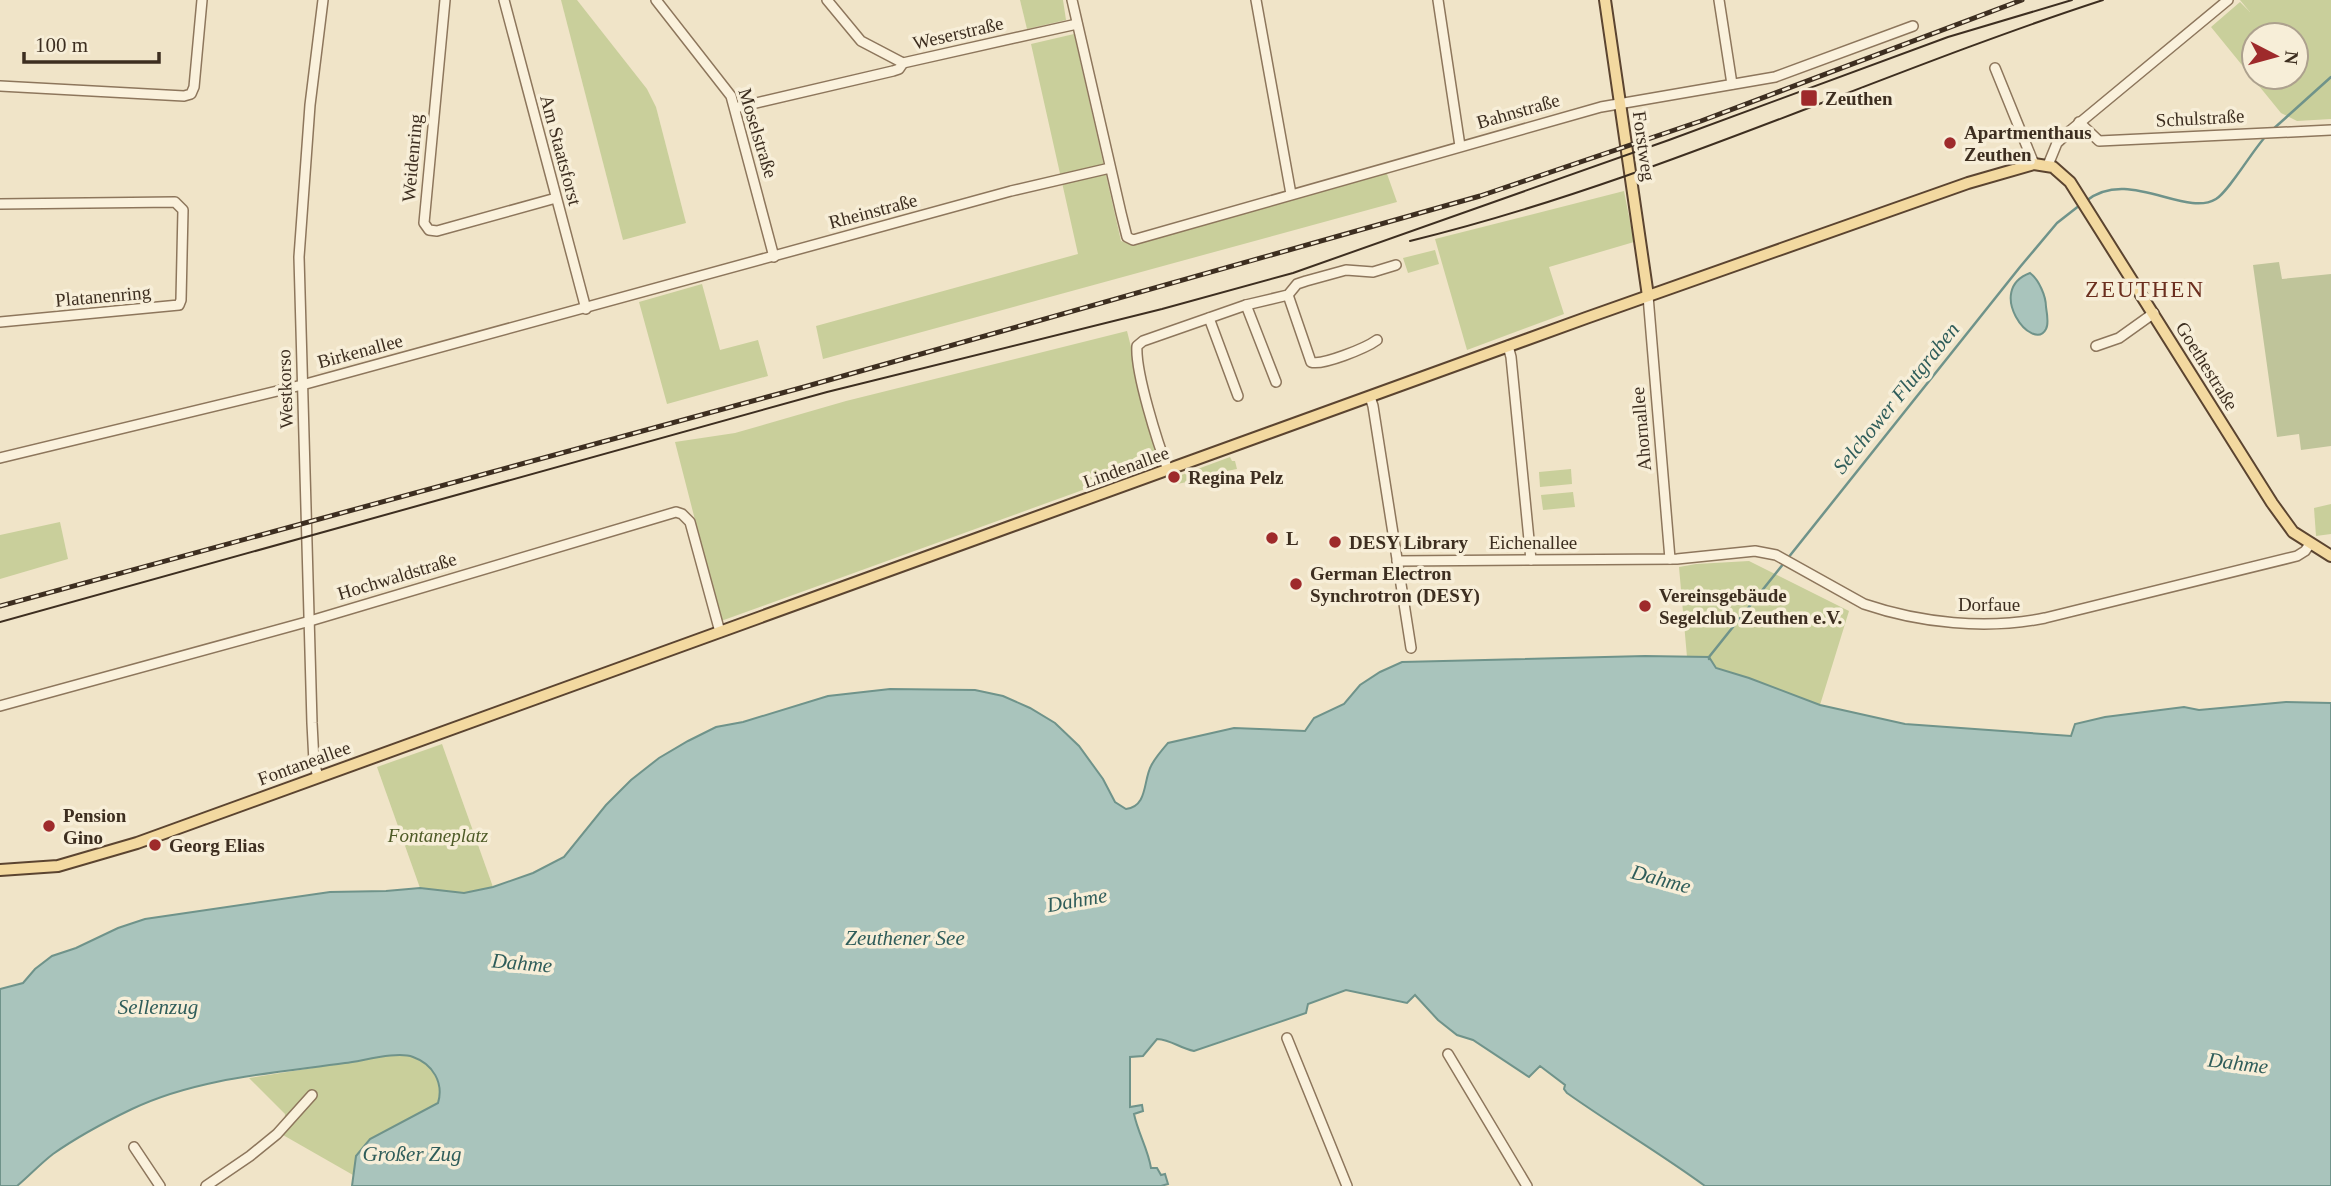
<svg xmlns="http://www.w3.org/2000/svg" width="2331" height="1186" viewBox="0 0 2331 1186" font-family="'Times New Roman',serif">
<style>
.green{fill:#c9cf9b;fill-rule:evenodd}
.cemetery{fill:#bfc49a}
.water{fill:#a9c4bc;stroke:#6f938a;stroke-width:2}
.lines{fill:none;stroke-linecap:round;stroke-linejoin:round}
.stream{stroke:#6f938a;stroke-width:2.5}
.minor-casing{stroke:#8d765c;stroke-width:12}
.major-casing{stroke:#5b4430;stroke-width:14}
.minor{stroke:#faf1dc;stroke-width:9}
.major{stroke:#f3d9a0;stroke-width:10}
.tram{stroke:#3d2e20;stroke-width:2}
.rail-casing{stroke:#3d2e20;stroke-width:5}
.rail{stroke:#f7eed8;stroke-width:2.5;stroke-dasharray:8;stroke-linecap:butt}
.poi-dot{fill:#9e2a2b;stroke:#f7eed8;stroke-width:2.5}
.labels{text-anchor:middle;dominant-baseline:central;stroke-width:7;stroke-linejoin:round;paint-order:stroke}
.street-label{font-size:19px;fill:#3d2e20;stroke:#f7eed8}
.poi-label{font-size:19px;font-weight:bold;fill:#3d2e20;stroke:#f7eed8;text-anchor:start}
.park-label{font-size:19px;font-style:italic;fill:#4d5a26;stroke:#f7eed8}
.water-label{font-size:21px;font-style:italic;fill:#2f5d5a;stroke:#f7eed8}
.quarter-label{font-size:23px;letter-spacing:2px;fill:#6b2e1e;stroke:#f7eed8}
</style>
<rect width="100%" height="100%" fill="#f0e4c8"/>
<g class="green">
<polygon points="561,0 577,0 647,89 656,107 686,223 623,240"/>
<polygon points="1020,0 1063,0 1066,20 1027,29"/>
<path d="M 2240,0 L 2331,0 L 2331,119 L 2297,121 L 2281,113 L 2211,27 L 2240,2 L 2250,12 ZM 2254,35 L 2296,35 L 2296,77 L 2254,77 Z"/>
<polygon points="1074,34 1121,241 1132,245 1386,171 1397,202 823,359 816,326 1078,254 1031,44"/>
<polygon points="1624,191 1634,242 1549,267 1564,314 1467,350 1435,239"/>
<polygon points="1435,250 1439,264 1408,273 1403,258"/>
<polygon points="702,284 720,350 758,340 768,376 667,404 639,302"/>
<polygon points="1127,331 1160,462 721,621 675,442 735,433 846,401"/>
<polygon points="1230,457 1232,461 1235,461 1237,469 1227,471 1227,474 1177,484 1176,477"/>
<polygon points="1571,469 1572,484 1540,487 1539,472"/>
<polygon points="1573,492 1575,507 1543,510 1541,495"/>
<polygon points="2331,504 2331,534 2316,536 2314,508"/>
<polygon points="60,522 68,559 0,579 0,535"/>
<polygon points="1749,561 1849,611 1820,705 1749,678 1716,668 1709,657 1687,657 1679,567 1696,564"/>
<polygon points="442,744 493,887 464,893 420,888 377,767"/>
<path d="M 388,1056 C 395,1056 404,1054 410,1056 C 432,1060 444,1083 438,1103 L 370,1139 L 356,1156 L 353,1175 L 283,1135 L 285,1114 L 249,1078 Z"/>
</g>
<polygon class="cemetery" points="2279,262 2282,279 2331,274 2331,446 2301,450 2299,434 2277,437 2253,265"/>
<g class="water">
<path d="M 2030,273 C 2039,280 2046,296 2046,307 C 2047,313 2049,324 2046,329 C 2033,354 1984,290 2030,273 Z"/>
<path d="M 1645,656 L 1709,657 L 1716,668 L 1749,678 L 1820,705 L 1905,724 L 2071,736 L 2075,724 L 2105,717 L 2184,707 L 2199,710 L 2286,702 L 2331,703 L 2331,1186 L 1705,1186 C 1660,1153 1612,1125 1567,1093 L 1564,1089 L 1565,1085 L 1540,1066 L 1529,1077 L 1473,1040 L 1457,1035 L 1438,1020 L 1415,995 L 1407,1003 L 1346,990 L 1308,1004 L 1306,1013 L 1194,1051 C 1179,1048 1172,1040 1157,1039 L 1143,1056 L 1130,1057 L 1130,1107 L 1142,1105 L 1143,1111 L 1134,1114 C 1138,1133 1148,1149 1151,1168 L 1157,1168 L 1161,1175 L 1165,1174 L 1168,1184 L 1161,1186 L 352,1186 L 356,1156 L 370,1139 L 438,1103 C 444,1083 433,1064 413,1057 C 397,1051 363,1061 345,1063 C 274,1073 197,1078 132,1109 C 105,1122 77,1137 53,1154 C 40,1164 29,1176 17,1186 L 0,1186 L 0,989 L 23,983 L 35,969 L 52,956 L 76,948 L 118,928 L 145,919 L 330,892 L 386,891 L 420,888 L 464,893 L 493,887 L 533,873 L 564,857 L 606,805 L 631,780 L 659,758 L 688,741 L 716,727 L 743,722 L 828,696 L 890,689 L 975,690 L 1003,696 L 1030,708 L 1055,723 L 1079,746 L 1103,779 L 1115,802 L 1126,809 C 1148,806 1143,781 1151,766 C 1155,758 1162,750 1168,743 L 1234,728 L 1305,731 L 1314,718 L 1344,704 L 1360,685 L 1380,672 L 1402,662 Z"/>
</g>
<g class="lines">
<g class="stream">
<polyline points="2271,131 2331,77"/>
<path d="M 2086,201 C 2128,167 2185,218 2216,199 C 2229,191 2252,151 2266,136"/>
<polyline points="1788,558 2020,267 2057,223 2080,205"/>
<polyline points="1709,659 1709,657 1784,563"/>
</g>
<g class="minor-casing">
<g id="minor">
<polyline points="445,0 424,223 429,230 437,231 556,198"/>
<polyline points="504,0 586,309"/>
<polyline points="656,0 731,96 774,257"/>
<polyline points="827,0 861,41 903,63 1077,24"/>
<polyline points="1072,0 1121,213 1127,237 1133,240 1601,107 1775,77 1913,26"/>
<polyline points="1256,0 1291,194"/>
<polyline points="1438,0 1460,146"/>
<polyline points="1719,0 1732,84"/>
<polyline points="1995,68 2034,164"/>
<polyline points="0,86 184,96 191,94 194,87 202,0"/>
<polyline points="735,108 893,71 899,69 903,63"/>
<polyline points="2079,122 2099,141 2331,130"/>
<polyline points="2048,165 2057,143 2071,130 2228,0"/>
<polyline points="0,204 175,202 183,210 181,300 179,305 0,322"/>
<path d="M 1288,295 L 1311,362 C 1322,366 1366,348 1377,340"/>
<polyline points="1648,296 1670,559"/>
<polyline points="1246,305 1276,382"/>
<polyline points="1209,318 1238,396"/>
<polyline points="1508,346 1511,357 1531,560"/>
<polyline points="2096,346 2119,338 2154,313"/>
<polyline points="1370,397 1373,406 1411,648"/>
<polyline points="0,458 302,385 1011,191 1110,168"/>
<path d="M 1168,470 C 1158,444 1135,372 1137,346 L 1143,341 L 1246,305 L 1288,295 L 1297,284 L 1306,281 L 1346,270 L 1373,272 L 1396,265"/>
<path d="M 1397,561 L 1677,559 L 1755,551 L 1776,555 L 1864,604 C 1920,623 1986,630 2045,618 L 2297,556 L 2305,551 L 2310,544"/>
<polyline points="0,706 310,621 676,512 682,514 690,522 720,632"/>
<polyline points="318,777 314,762 312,723 299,257 310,105 323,0"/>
<polyline points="1287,1038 1347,1186"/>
<polyline points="1448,1054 1527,1186"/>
<polyline points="134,1147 160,1186"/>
<polyline points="206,1186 250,1156 277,1134 312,1095"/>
</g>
</g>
<g class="major-casing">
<g id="major">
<polyline points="1605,0 1648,296"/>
<polyline points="0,870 58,866 137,843 1586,318 1968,183 2034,164 2053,167 2070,182 2272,503 2293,532 2331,556"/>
</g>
</g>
<use href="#minor" class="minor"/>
<use href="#major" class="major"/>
<g class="tram">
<path d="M 1410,241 C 1648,183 1870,76 2103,0"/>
<polyline points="0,622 827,392 1162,309 1293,273 1669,140 1948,37 2072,0"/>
</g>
<g class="rail-casing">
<polyline id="rail" points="0,606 804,387 1480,196 1701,121 2022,0"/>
</g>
<use href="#rail" class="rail"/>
</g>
<g class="poi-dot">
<rect x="1800" y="89" width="18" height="18" rx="3.5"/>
<circle cx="1950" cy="143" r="7"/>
<circle cx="1174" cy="477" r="7"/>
<circle cx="1272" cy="538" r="7"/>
<circle cx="1335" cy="542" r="7"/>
<circle cx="1296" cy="584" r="7"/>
<circle cx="1645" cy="606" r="7"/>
<circle cx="49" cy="826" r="7"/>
<circle cx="155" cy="845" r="7"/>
</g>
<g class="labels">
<g class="street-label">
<text transform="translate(958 33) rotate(-13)">Weserstraße</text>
<text transform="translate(1518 111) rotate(-16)">Bahnstraße</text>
<text transform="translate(2200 118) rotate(-3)">Schulstraße</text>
<text transform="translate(758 133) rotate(73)">Moselstraße</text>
<text transform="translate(1644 146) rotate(82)">Forstweg</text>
<text transform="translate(561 150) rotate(75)">Am Staatsforst</text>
<text transform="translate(412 158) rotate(-85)">Weidenring</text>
<text transform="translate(873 211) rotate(-15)">Rheinstraße</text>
<text transform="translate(103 296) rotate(-5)">Platanenring</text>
<text transform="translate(360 351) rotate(-15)">Birkenallee</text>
<text transform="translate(2207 366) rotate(58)">Goethestraße</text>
<text transform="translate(285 389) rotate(-92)">Westkorso</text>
<text transform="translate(1641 429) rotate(-95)">Ahornallee</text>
<text transform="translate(1126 467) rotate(-20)">Lindenallee</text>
<text x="1533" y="542">Eichenallee</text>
<text transform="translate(397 576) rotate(-17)">Hochwaldstraße</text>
<text x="1989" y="604">Dorfaue</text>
<text transform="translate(304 763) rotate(-20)">Fontaneallee</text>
</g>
<g class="poi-label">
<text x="1825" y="98">Zeuthen</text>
<text x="1964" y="132">Apartmenthaus<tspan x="1964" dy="22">Zeuthen</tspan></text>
<text x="1188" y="477">Regina Pelz</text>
<text x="1286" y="538">L</text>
<text x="1349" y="542">DESY Library</text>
<text x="1310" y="573">German Electron<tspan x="1310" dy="22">Synchrotron (DESY)</tspan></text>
<text x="1659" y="595">Vereinsgebäude<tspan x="1659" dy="22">Segelclub Zeuthen e.V.</tspan></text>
<text x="63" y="815">Pension<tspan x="63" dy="22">Gino</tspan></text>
<text x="169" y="845">Georg Elias</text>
</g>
<g class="park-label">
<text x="438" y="835">Fontaneplatz</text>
</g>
<g class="water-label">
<text transform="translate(1896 398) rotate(-51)">Selchower Flutgraben</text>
<text transform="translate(1661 879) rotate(15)">Dahme</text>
<text transform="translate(1077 900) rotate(-10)">Dahme</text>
<text x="905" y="938">Zeuthener See</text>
<text transform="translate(522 963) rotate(5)">Dahme</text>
<text x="158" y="1007">Sellenzug</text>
<text transform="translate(2238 1063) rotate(7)">Dahme</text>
<text x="412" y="1154">Großer Zug</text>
</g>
<g class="quarter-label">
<text x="2145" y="289">ZEUTHEN</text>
</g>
</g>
<g transform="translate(2275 56) rotate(96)"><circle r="33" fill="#f7eed8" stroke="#ada18e" stroke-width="2"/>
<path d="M0-5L12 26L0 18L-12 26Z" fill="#9e2a2b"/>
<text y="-10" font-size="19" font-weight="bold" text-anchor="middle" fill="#3d2e20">N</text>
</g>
<path d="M24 52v10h135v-10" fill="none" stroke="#3d2e20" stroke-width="3.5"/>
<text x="35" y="52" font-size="21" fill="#3d2e20" stroke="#f7eed8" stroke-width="5" paint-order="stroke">100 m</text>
</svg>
